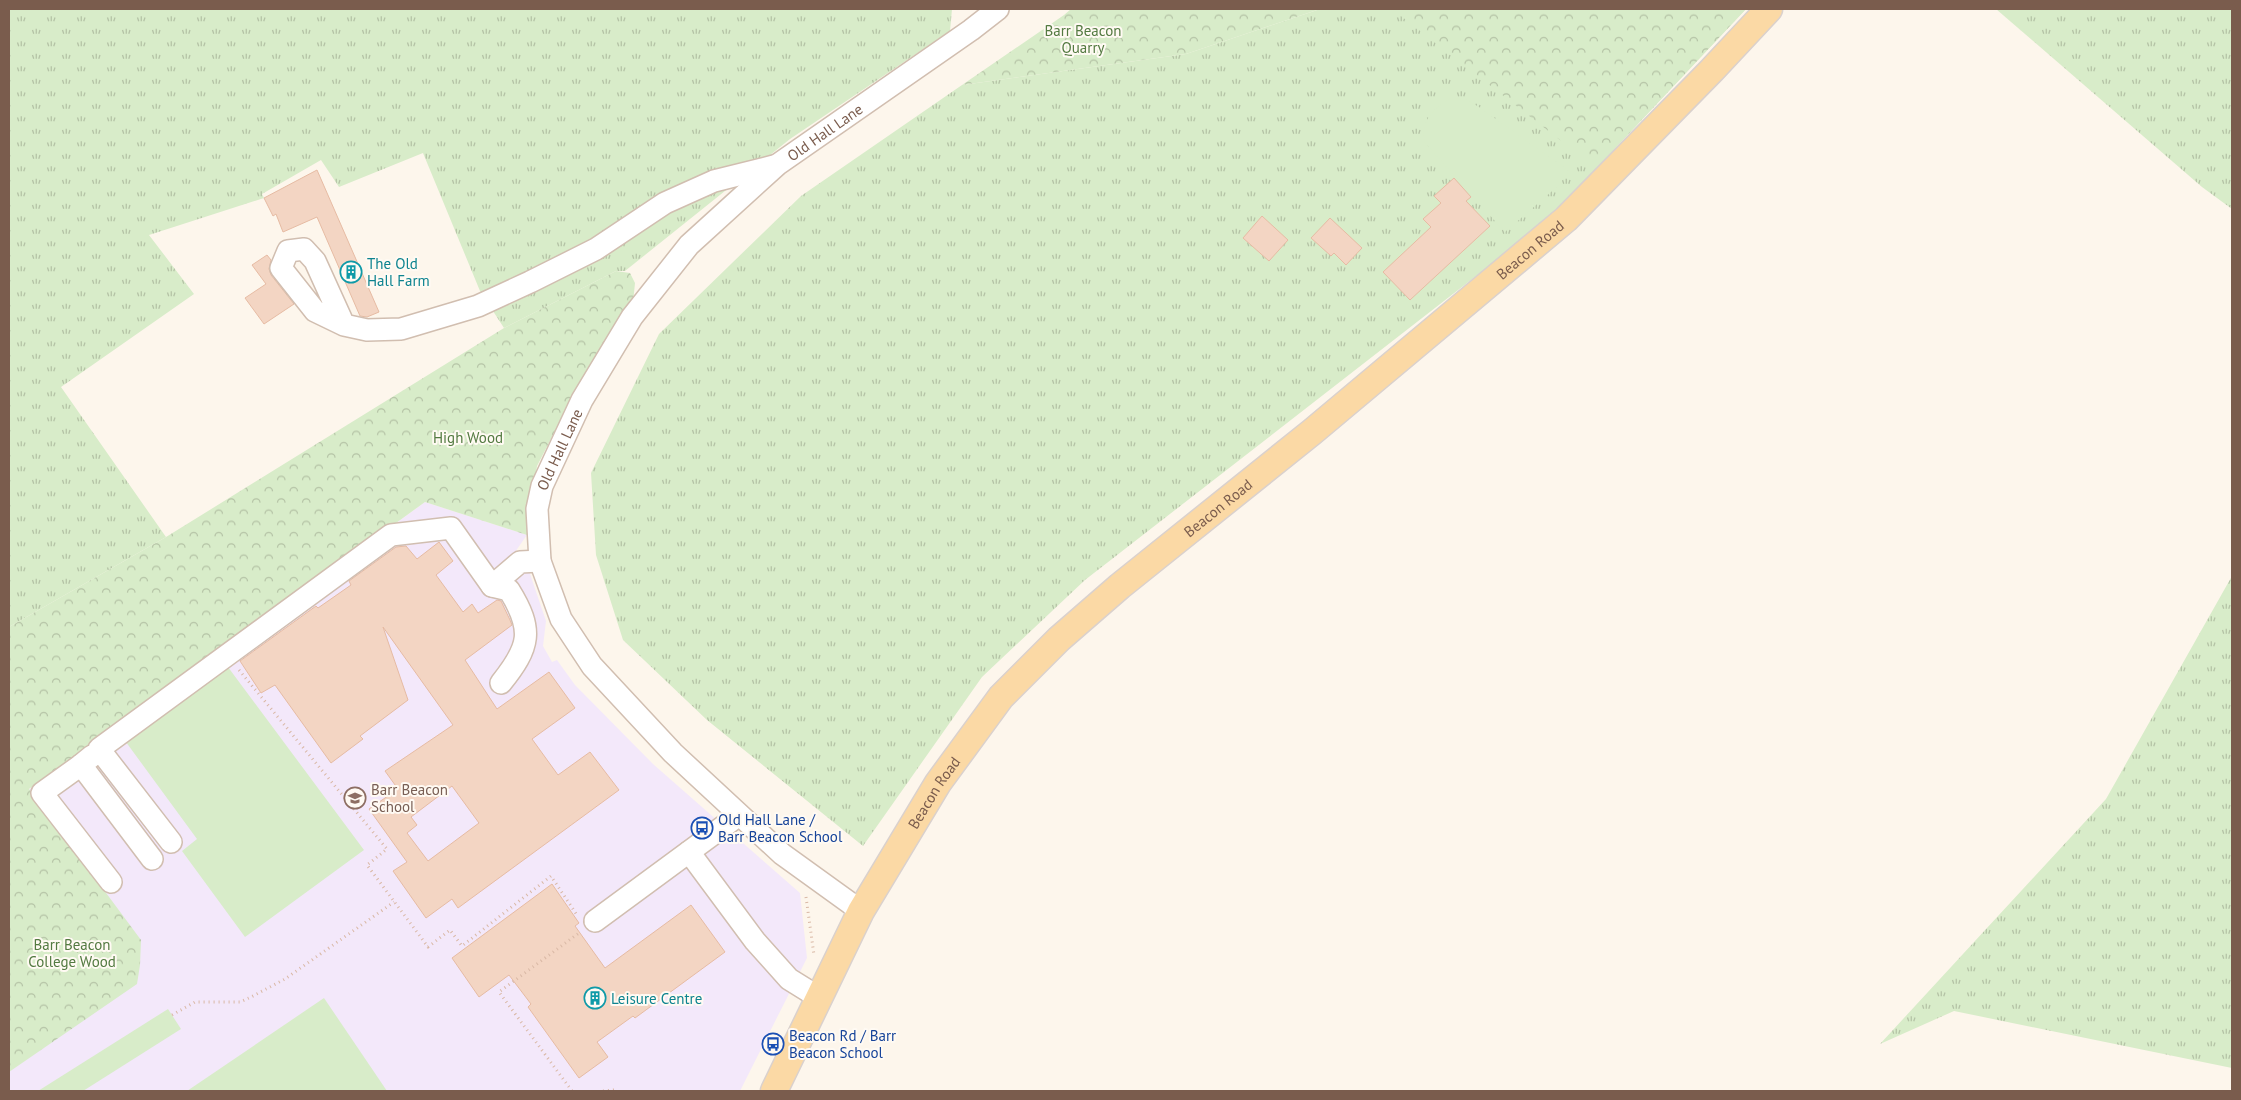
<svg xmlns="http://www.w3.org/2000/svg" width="2241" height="1100" viewBox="0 0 2241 1100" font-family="'PT Sans',sans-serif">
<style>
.education{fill:#f3e8fa}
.grass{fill:url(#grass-tufts)}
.forest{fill:url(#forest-crowns)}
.pitch{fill:#d8ecc9}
.building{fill:#f3d5c3;stroke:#e6bba3;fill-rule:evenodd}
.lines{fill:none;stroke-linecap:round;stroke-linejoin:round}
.minor-casing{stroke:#d1beb0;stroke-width:24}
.major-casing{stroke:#dad1cd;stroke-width:29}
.path{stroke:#d9b8a5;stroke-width:3;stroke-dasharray:1 4;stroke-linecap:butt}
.minor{stroke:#fff;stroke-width:21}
.major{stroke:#fbd9a5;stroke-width:26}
.labels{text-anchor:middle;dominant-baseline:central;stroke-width:4;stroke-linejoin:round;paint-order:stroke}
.park-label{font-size:15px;fill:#537a41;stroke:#fffaf3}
.street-label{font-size:15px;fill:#7a5c4d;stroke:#fffaf3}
.culture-label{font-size:15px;fill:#0d838f;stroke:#fffaf3;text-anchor:start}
.education-label{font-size:15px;fill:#785e54;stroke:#fffaf3;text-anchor:start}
.transit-label{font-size:15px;fill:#164399;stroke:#fffaf3;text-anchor:start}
</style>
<defs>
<pattern id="grass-tufts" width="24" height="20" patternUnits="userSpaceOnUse" patternTransform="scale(1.25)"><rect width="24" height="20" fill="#d8ecc9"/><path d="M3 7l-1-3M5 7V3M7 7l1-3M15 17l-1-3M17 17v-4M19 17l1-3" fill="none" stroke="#b4c2a5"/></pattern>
<pattern id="forest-crowns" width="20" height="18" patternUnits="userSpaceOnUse" patternTransform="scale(1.25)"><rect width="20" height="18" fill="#d8ecc9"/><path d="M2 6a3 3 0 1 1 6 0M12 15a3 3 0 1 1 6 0" fill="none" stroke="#b4c2a5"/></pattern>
</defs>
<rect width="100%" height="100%" fill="#fdf6ec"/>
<polygon class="education" points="425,502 527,535 515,552 520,562 528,568 546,621 543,646 552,662 557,660 575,685 653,764 800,893 807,958 740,1091 9,1091 9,804"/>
<g class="grass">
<polygon points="9,9 952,9 950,31 790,139 625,271 616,271 504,328 480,291 423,153 339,187 321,160 262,194 264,198 149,235 194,294 61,387 166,537 9,627"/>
<polygon points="1320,9 1746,9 1560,207 1516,245 1085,580 982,677 863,846 707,720 623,640 596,555 591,473 659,334 801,196 962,85 1186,54"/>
<polygon points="1996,9 2232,9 2232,209 2202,187"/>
<polygon points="2232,576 2232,1068 1954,1011 1880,1044 2106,799"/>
</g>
<g class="forest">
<polygon points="1071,9 1320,9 1186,54 962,85 1064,15"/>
<polygon points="1392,9 1746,9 1596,168"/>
<polygon points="616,271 630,273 635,283 633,303 575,392 537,466 527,535 425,502 29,789 141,940 140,965 137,984 9,1072 9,627 166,537 504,328"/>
</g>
<g class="pitch">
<path d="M 1450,98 L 1467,100 L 1479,107 L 1569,171 L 1559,185 L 1505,232 L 1425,143 C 1419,121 1434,109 1450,98 Z"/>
<polygon points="225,663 364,850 245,937 182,851 197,839 123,738"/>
<polygon points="324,998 387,1091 187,1091"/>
<polygon points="168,1009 181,1029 83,1091 38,1091"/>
</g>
<g class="building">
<polygon points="317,170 379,312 367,317 360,316 317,217 283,232 276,214 273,216 264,198"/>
<polygon points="1454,178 1471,197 1466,201 1490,226 1410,300 1383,272 1431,227 1423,219 1441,203 1434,196"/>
<polygon points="1262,216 1288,240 1269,261 1243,238"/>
<polygon points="1330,218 1362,248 1346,265 1334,253 1331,256 1311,238"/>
<polygon points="267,255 271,260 269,269 271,275 294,304 264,324 245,298 266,284 252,265"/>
<path d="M 439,542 L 453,561 L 436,575 L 463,612 L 472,604 L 478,613 L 497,600 L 501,601 L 510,620 L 512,625 L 465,660 L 497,709 L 549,672 L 575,708 L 532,739 L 558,775 L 590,752 L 619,790 L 458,908 L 452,899 L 426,918 L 393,871 L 407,862 L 369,809 L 398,789 L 385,771 L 453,725 L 383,627 L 408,700 L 360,736 L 363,739 L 331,763 L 275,685 L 261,693 L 240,661 L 316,606 L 318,608 L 351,585 L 349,581 L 396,547 L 406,546 L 417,559 ZM 452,786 L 479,823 L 428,861 L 407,833 L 417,825 L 411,817 Z"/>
<polygon points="552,884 579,923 575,926 605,968 691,905 725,952 635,1018 633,1016 597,1042 608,1057 579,1078 528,1007 531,1004 509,975 479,997 452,958"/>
</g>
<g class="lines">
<g class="minor-casing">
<g id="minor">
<polyline points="344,325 315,261 304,249 288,251 281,268 315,311 344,325 367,330 401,329 478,306 530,282 596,249 665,203 714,181 774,166"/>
<path d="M 492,586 L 509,590 C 534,630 530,647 501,683"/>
<polyline points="92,756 81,765 152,859"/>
<polyline points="81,765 42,793 111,882"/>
<polyline points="171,842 99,749 391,535 451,528 492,586 520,562 540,561"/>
<polyline points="689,852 755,941 789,979 818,997"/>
<path id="s1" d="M 861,911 L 782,854 L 673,753 L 592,666 L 561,619 L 540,561 L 537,509 L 542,486 L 582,400 L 632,317 L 689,245 L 777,165 L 971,30 L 998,9"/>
<polyline points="595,921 739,815"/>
</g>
</g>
<g class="major-casing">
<g id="major">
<path id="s2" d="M 774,1091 L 861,911 L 938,783 L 1001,697 L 1059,639 L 1120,586 L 1312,432 L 1566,219 L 1712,70 L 1769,9"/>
</g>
</g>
<g class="path">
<polyline points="239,670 387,849 367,865 428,947 450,930 462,946 551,876 577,915"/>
<polyline points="806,897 814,955"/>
<polyline points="172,1015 195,1002 240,1002 251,997 285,979 394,902"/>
<polyline points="572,1091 499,992 579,933"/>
<polyline points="603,1091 614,1090 614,1091"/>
</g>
<use href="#minor" class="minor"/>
<use href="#major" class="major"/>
</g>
<defs>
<g id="building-ring" transform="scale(1.125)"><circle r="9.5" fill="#fffaf3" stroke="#0f9aa8" stroke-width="1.5"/><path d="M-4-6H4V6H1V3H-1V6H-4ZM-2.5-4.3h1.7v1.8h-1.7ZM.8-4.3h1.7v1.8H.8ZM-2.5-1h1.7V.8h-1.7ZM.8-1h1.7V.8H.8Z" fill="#0f9aa8"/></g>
<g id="school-ring" transform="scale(1.125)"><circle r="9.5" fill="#fffaf3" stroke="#8d6e63" stroke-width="1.5"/><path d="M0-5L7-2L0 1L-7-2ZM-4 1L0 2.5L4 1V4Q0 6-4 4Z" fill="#8d6e63"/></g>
<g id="bus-ring" transform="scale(1.125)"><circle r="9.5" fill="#fffaf3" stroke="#1a4fb4" stroke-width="1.5"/><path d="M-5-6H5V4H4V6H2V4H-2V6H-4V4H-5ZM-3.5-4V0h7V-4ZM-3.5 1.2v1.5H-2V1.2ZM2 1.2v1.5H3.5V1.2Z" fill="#1a4fb4"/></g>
</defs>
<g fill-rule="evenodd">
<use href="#building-ring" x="351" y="272"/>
<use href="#school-ring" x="355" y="798"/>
<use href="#bus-ring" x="702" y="828"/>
<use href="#building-ring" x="595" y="998"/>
<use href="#bus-ring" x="773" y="1044"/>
</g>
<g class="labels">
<g class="park-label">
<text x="1083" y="30">Barr Beacon<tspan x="1083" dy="17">Quarry</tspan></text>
<text x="468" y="437">High Wood</text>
<text x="72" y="944">Barr Beacon<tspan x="72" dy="17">College Wood</tspan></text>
</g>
<g class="street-label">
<text stroke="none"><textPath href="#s1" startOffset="1019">Old Hall Lane</textPath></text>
<text stroke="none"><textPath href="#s2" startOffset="1149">Beacon Road</textPath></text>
<text stroke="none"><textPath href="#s1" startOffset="599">Old Hall Lane</textPath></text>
<text stroke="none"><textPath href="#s2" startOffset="744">Beacon Road</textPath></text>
<text stroke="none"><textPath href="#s2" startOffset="339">Beacon Road</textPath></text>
</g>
<g class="culture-label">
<text x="367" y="263">The Old<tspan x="367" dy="17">Hall Farm</tspan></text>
<text x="611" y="998">Leisure Centre</text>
</g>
<g class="education-label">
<text x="371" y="789">Barr Beacon<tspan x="371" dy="17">School</tspan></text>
</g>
<g class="transit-label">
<text x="718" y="819">Old Hall Lane /<tspan x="718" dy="17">Barr Beacon School</tspan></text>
<text x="789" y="1035">Beacon Rd / Barr<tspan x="789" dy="17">Beacon School</tspan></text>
</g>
</g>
<rect width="2241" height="1100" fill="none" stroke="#7a5c4d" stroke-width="20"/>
</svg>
